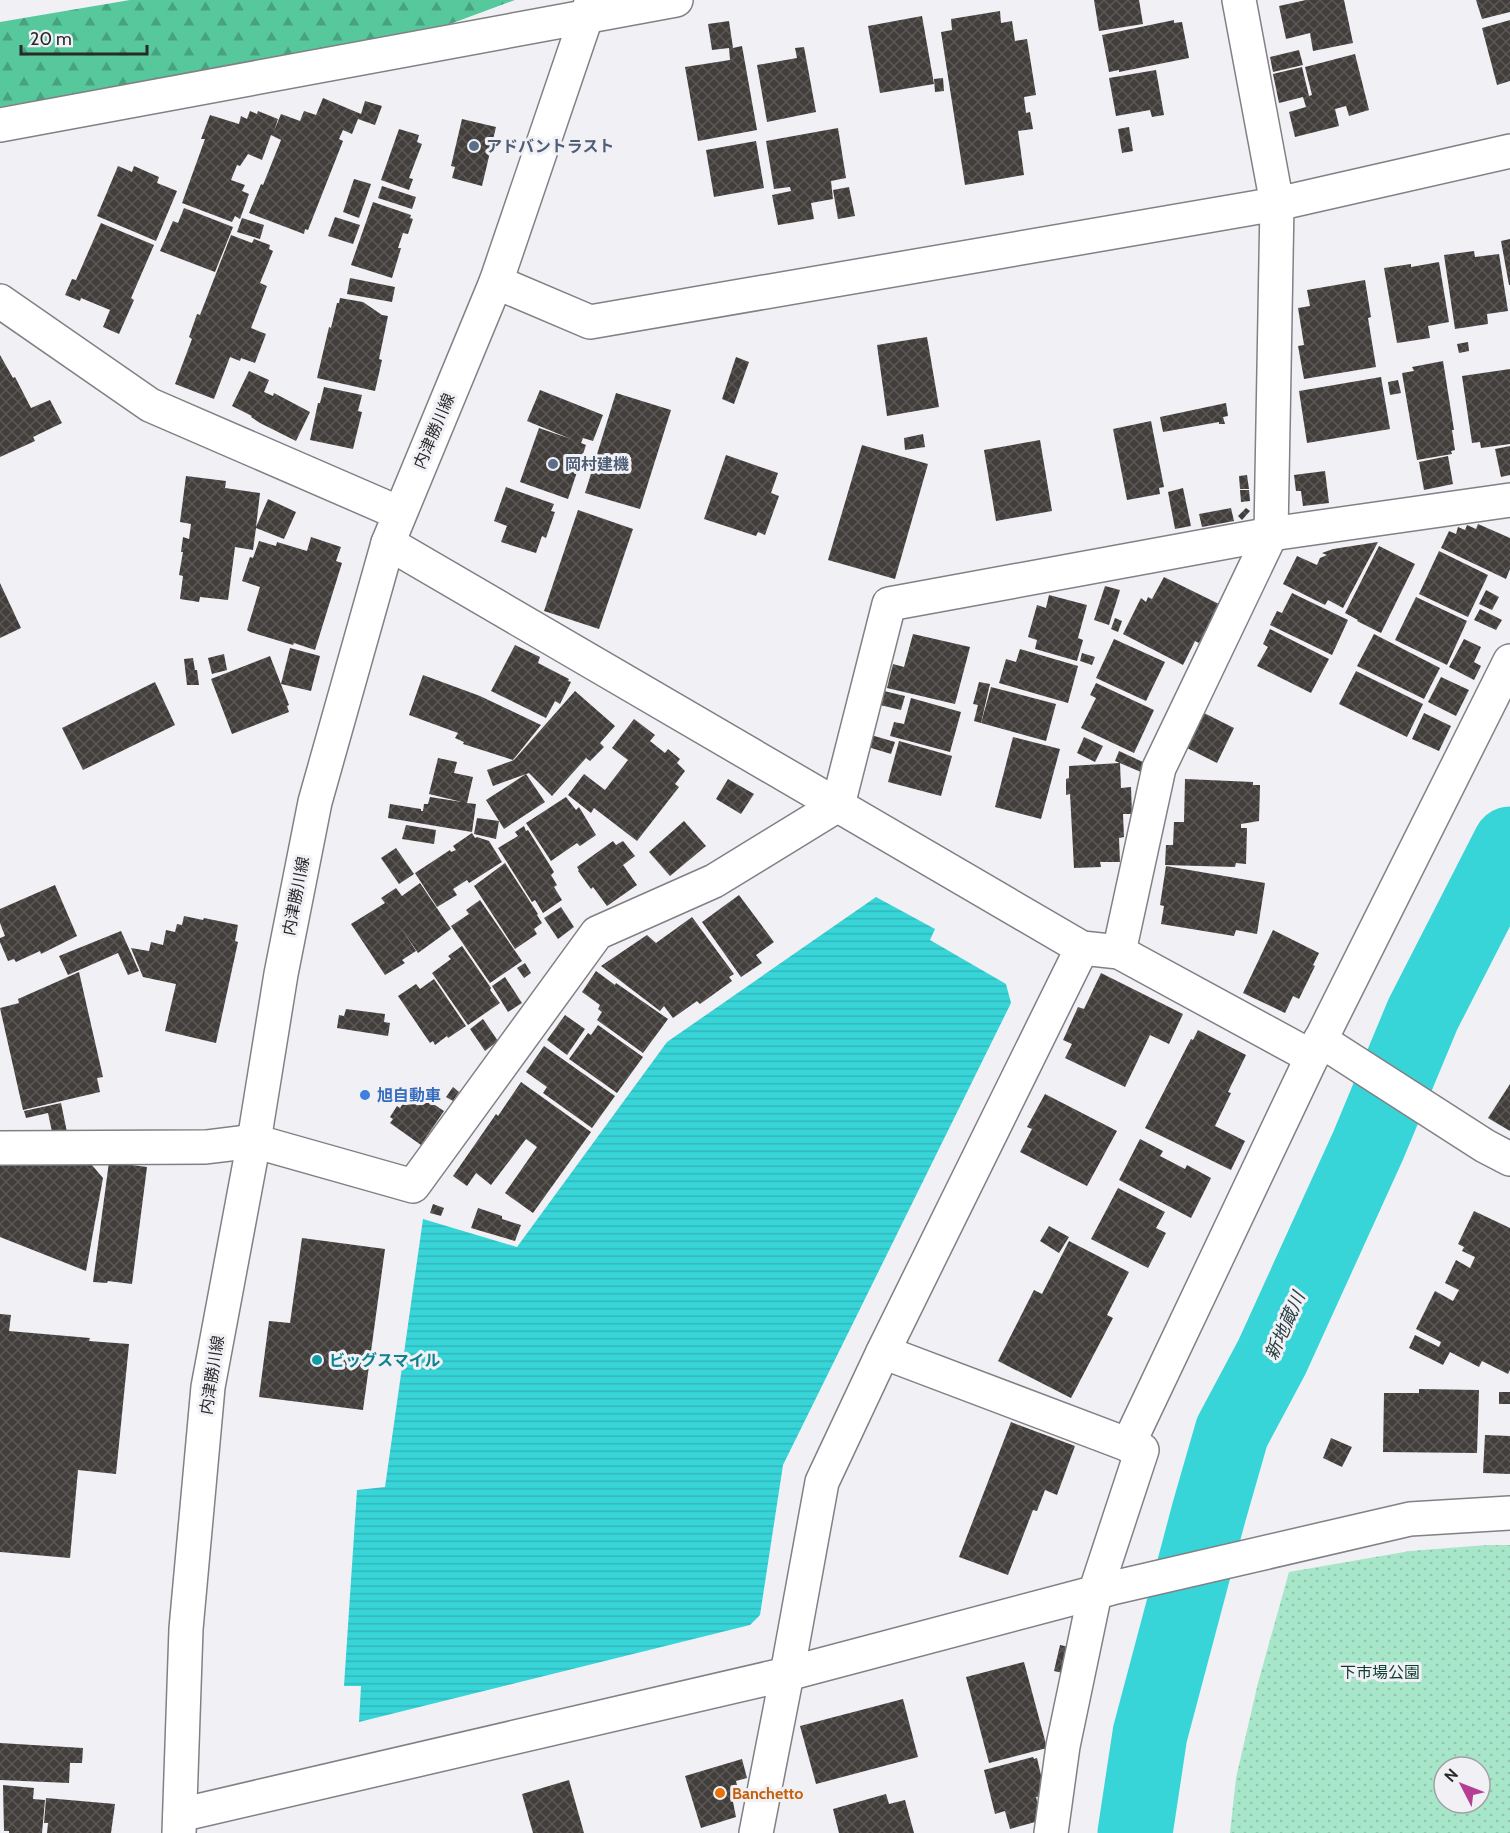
<svg xmlns="http://www.w3.org/2000/svg" width="1510" height="1833" viewBox="0 0 1510 1833" font-family="Cabin,'Noto Sans JP',sans-serif">
<style>
.forest{fill:url(#forest-firs)}
.park{fill:url(#park-dots);fill-rule:evenodd}
.water{fill:url(#water-rules)}
.lines{fill:none;stroke-linecap:round;stroke-linejoin:round}
.river{stroke:#38d5d8;stroke-width:75}
.building{fill:url(#building-cross-hatch)}
.street-casing{stroke:#818085;stroke-width:36}
.secondary-casing{stroke:#818085;stroke-width:36}
.street{stroke:#fff;stroke-width:33}
.secondary{stroke:#fff;stroke-width:33}
.service-dot{fill:#5c6f8a;stroke:#f1f0f5;stroke-width:2}
.shop-dot{fill:#3f7fe0;stroke:#f1f0f5;stroke-width:2}
.culture-dot{fill:#0f9aa8;stroke:#f1f0f5;stroke-width:2}
.food-dot{fill:#e8710a;stroke:#f1f0f5;stroke-width:2}
.labels{text-anchor:middle;dominant-baseline:central;stroke-width:6;stroke-linejoin:round;paint-order:stroke}
.service-label{font-size:16px;font-weight:bold;fill:#4e5e75;stroke:#f1f0f5;text-anchor:start}
.street-label{font-size:16px;fill:#29292b;stroke:#f1f0f5}
.shop-label{font-size:16px;font-weight:bold;fill:#366cbe;stroke:#f1f0f5;text-anchor:start}
.culture-label{font-size:16px;font-weight:bold;fill:#0d838f;stroke:#f1f0f5;text-anchor:start}
.park-label{font-size:16px;fill:#0b3e2c;stroke:#f1f0f5}
.food-label{font-size:16px;font-weight:bold;fill:#c56008;stroke:#f1f0f5;text-anchor:start}
.water-label{font-size:18px;font-style:italic;fill:#274040;stroke:#f1f0f5}
</style>
<defs>
<pattern id="forest-firs" width="22" height="20" patternUnits="userSpaceOnUse" patternTransform="scale(1.5)"><rect width="22" height="20" fill="#56c89b"/><path d="M5 1l3.5 6h-7zM16 11l3.5 6h-7z" fill="#47a27f"/></pattern>
<pattern id="park-dots" width="8" height="8" patternUnits="userSpaceOnUse" patternTransform="scale(1.5)"><rect width="8" height="8" fill="#a7e6c9"/><path d="M2 2h.1M6 6h.1" fill="none" stroke="#90c5ad" stroke-width="1.8" stroke-linecap="round"/></pattern>
<pattern id="water-rules" width="6" height="5" patternUnits="userSpaceOnUse" patternTransform="scale(1.5)"><rect width="6" height="5" fill="#38d5d8"/><path d="M0 2.5h6" fill="none" stroke="#31b7ba"/></pattern>
<pattern id="building-cross-hatch" width="8" height="8" patternUnits="userSpaceOnUse" patternTransform="scale(1.5)"><rect width="8" height="8" fill="#423e3c"/><path d="M0 0l8 8M0 8l8-8" fill="none" stroke="#5b5856"/></pattern>
</defs>
<rect width="100%" height="100%" fill="#f1f0f5"/>
<polygon class="forest" points="130,0 515,0 415,37 0,107 0,22"/>
<path class="park" d="M 1487,1545 L 1510,1545 L 1510,1833 L 1230,1833 L 1236,1778 L 1258,1683 L 1289,1572 L 1410,1551 ZM 1444,1767 L 1480,1767 L 1480,1803 L 1444,1803 Z"/>
<polygon class="water" points="876,897 935,929 930,940 1006,984 1011,1003 783,1465 760,1615 750,1625 359,1722 361,1686 344,1686 357,1490 385,1487 423,1219 517,1247 667,1042"/>
<g class="lines">
<polyline class="river" points="1135,1833 1150,1734 1209,1512 1232,1432 1272,1357 1368,1146 1423,1014 1510,844"/>
</g>
<g class="building">
<polygon points="1094,0 1139,0 1143,24 1099,31"/>
<polygon points="1306,0 1344,0 1353,43 1313,51 1310,33 1286,39 1279,6"/>
<polygon points="1476,0 1510,0 1510,12 1482,19"/>
<polygon points="1000,11 1001,23 1012,21 1015,41 1027,39 1036,95 1024,97 1026,113 1030,112 1033,129 1018,131 1024,175 965,185 941,32 952,30 951,19"/>
<polygon points="922,16 934,84 880,93 868,26"/>
<polygon points="1174,20 1174,23 1182,22 1189,58 1119,72 1119,70 1109,72 1102,35"/>
<polygon points="1510,20 1510,81 1497,85 1482,28"/>
<polygon points="729,21 733,48 742,46 757,130 698,141 685,67 730,60 729,48 712,50 708,24"/>
<polygon points="804,47 816,112 767,122 757,65 797,58 795,48"/>
<polygon points="1299,50 1303,65 1273,72 1270,57"/>
<polygon points="1355,54 1369,110 1349,116 1346,106 1335,109 1339,126 1295,137 1289,112 1306,107 1303,97 1279,103 1273,74 1302,67 1309,96 1312,95 1305,67"/>
<polygon points="1156,70 1164,115 1152,117 1150,110 1116,116 1109,78"/>
<polygon points="943,78 944,91 935,92 934,79"/>
<polygon points="323,98 361,114 365,101 382,106 375,125 358,119 352,134 343,130 339,139 343,141 308,230 305,229 304,234 249,213 261,184 263,185 281,140 271,135 262,160 248,154 240,166 237,165 231,180 245,185 242,191 249,194 240,219 235,216 232,222 182,203 205,139 201,139 210,115 239,124 241,116 247,119 250,111 257,114 258,111 278,119 274,131 281,114 300,121 304,111 316,115"/>
<polygon points="462,119 496,127 482,186 452,178 455,167 451,166"/>
<polygon points="1129,127 1133,151 1122,153 1118,129"/>
<polygon points="838,128 846,178 831,181 833,199 811,203 814,219 778,225 772,195 791,191 790,187 774,189 766,141"/>
<polygon points="399,129 419,135 417,142 422,144 409,178 413,179 409,190 381,180"/>
<polygon points="756,141 764,188 714,197 706,150"/>
<polygon points="118,166 132,172 134,166 159,177 157,183 177,191 156,241 97,216"/>
<polygon points="354,179 371,184 359,218 343,212"/>
<polygon points="382,186 416,197 412,209 378,198"/>
<polygon points="849,187 855,216 838,219 833,190"/>
<polygon points="373,202 411,215 410,218 413,219 408,234 403,233 398,248 401,248 392,278 351,265"/>
<polygon points="184,208 233,227 215,272 160,251 173,221 178,223"/>
<polygon points="335,217 360,225 353,244 328,236"/>
<polygon points="242,218 264,225 260,239 237,232"/>
<polygon points="101,223 154,245 131,298 134,300 119,334 103,327 110,310 81,298 80,301 65,295 72,279 76,280"/>
<polygon points="231,235 252,243 254,239 270,245 269,249 273,251 260,283 267,286 251,328 266,334 255,363 241,358 240,361 230,357 214,399 175,384 192,339 189,337 197,314 200,315"/>
<polygon points="1510,239 1510,285 1509,285 1501,241"/>
<polygon points="1474,251 1475,257 1499,254 1508,311 1487,314 1488,324 1455,329 1444,255"/>
<polygon points="1439,262 1449,322 1428,326 1430,338 1397,343 1384,268 1411,264 1411,267"/>
<polygon points="350,278 395,287 392,302 347,294"/>
<polygon points="1365,280 1371,317 1368,318 1376,367 1304,379 1298,346 1304,345 1298,308 1310,306 1307,290"/>
<polygon points="340,298 363,302 382,315 388,316 379,359 382,360 375,391 317,378 329,327 331,328 337,303 339,303"/>
<polygon points="927,337 939,407 887,416 877,345"/>
<polygon points="1468,342 1469,351 1459,353 1457,344"/>
<polygon points="0,355 13,378 15,377 31,408 50,400 62,423 33,437 35,441 0,457"/>
<polygon points="736,357 749,362 734,404 722,399"/>
<polygon points="1443,361 1454,430 1452,430 1455,450 1451,451 1452,454 1417,460 1402,373 1414,371 1412,367"/>
<polygon points="1510,369 1510,444 1481,448 1480,442 1472,443 1462,376"/>
<polygon points="249,371 269,380 264,392 273,396 274,393 310,412 296,441 260,423 251,417 252,416 232,406"/>
<polygon points="1381,377 1390,429 1307,443 1299,391"/>
<polygon points="1398,380 1401,393 1390,395 1388,382"/>
<polygon points="324,387 362,395 358,411 362,412 353,449 310,440 318,403 320,403"/>
<polygon points="540,390 603,415 593,441 583,438 581,443 586,445 568,499 520,482 539,428 571,439 527,421"/>
<polygon points="616,393 671,410 640,509 585,493"/>
<polygon points="1226,403 1228,416 1223,417 1225,424 1219,424 1219,422 1163,432 1160,417"/>
<polygon points="1151,421 1164,487 1159,488 1160,494 1127,500 1113,429"/>
<polygon points="923,434 925,447 905,450 904,438"/>
<polygon points="1040,440 1052,511 996,521 984,450"/>
<polygon points="862,445 928,464 895,579 828,560"/>
<polygon points="1510,446 1510,475 1501,477 1495,449"/>
<polygon points="726,455 778,473 771,493 779,496 765,535 758,532 756,536 704,519"/>
<polygon points="1448,456 1453,484 1424,490 1419,462"/>
<polygon points="1325,471 1329,503 1303,506 1301,491 1296,491 1294,475"/>
<polygon points="1247,475 1249,489 1240,489 1239,476"/>
<polygon points="186,476 226,481 225,488 260,493 256,527 268,499 296,512 284,539 256,528 253,550 235,547 228,600 200,597 199,602 180,599 183,576 179,575 183,552 181,552 183,537 189,539 191,524 180,522"/>
<polygon points="506,487 554,504 551,511 555,512 546,538 542,536 536,553 501,542 507,526 494,521"/>
<polygon points="1183,488 1191,526 1175,529 1168,492"/>
<polygon points="1240,490 1249,490 1250,501 1241,502"/>
<polygon points="1231,508 1234,521 1202,527 1199,514"/>
<polygon points="1246,508 1250,511 1242,520 1238,516"/>
<polygon points="578,510 633,529 599,629 544,611"/>
<polygon points="1478,524 1510,538 1510,569 1506,579 1441,548 1449,531 1456,534 1458,527 1465,530 1467,525 1476,529"/>
<polygon points="311,537 341,547 336,561 342,563 315,650 294,643 293,645 250,632 247,630 260,587 242,581 250,557 253,558 259,541 276,546 277,542 307,551"/>
<polygon points="1378,542 1343,608 1328,600 1325,605 1283,584 1297,556 1317,565 1320,558 1327,555 1322,553 1333,549"/>
<polygon points="1379,546 1415,564 1381,633 1357,621 1358,620 1345,613"/>
<polygon points="1439,551 1488,575 1468,617 1419,594"/>
<polygon points="1164,577 1219,604 1199,643 1195,641 1183,665 1123,634 1141,598 1146,602 1148,597 1152,599"/>
<polygon points="0,583 21,628 0,638"/>
<polygon points="1105,586 1120,590 1109,625 1094,620"/>
<polygon points="1486,590 1499,597 1492,610 1479,604"/>
<polygon points="1292,593 1348,620 1332,655 1270,625 1277,611 1282,613"/>
<polygon points="1049,595 1087,605 1078,638 1083,640 1077,661 1035,649 1037,640 1028,637 1037,605 1046,608"/>
<polygon points="1416,597 1467,621 1447,665 1395,640"/>
<polygon points="1480,609 1502,620 1496,630 1474,620"/>
<polygon points="1115,618 1122,621 1118,632 1111,629"/>
<polygon points="1270,629 1329,659 1311,693 1257,666 1268,647 1263,644"/>
<polygon points="913,634 970,647 955,704 887,688 893,664 904,667"/>
<polygon points="1374,634 1440,668 1424,699 1357,666"/>
<polygon points="1114,639 1165,662 1146,701 1096,678"/>
<polygon points="1464,639 1481,647 1474,662 1481,666 1474,680 1449,667"/>
<polygon points="515,645 540,657 538,663 569,679 568,681 571,682 560,704 555,701 546,718 491,691"/>
<polygon points="290,648 320,656 311,691 281,684"/>
<polygon points="1020,649 1078,666 1068,703 999,683 1006,659 1016,662"/>
<polygon points="1082,653 1095,657 1092,665 1080,661"/>
<polygon points="224,654 227,670 212,674 208,658"/>
<polygon points="270,656 289,705 287,706 289,712 232,734 211,679"/>
<polygon points="193,658 195,670 197,670 199,685 187,685 184,659"/>
<polygon points="1356,671 1423,704 1407,737 1339,704"/>
<polygon points="423,675 480,696 541,725 513,760 463,744 464,742 455,738 458,733 409,715"/>
<polygon points="1441,677 1469,690 1456,716 1428,702"/>
<polygon points="155,682 175,725 83,770 62,728"/>
<polygon points="979,682 990,684 981,723 974,721 978,705 973,704"/>
<polygon points="1096,683 1154,710 1134,753 1081,728 1096,698 1090,695"/>
<polygon points="991,687 1056,704 1046,741 981,723"/>
<polygon points="575,691 615,726 600,743 604,747 590,761 586,758 552,796 529,773 493,786 487,770 514,760"/>
<polygon points="884,691 905,696 901,710 880,705"/>
<polygon points="911,698 961,712 950,752 890,736 894,722 904,724"/>
<polygon points="1202,712 1234,728 1217,763 1185,747"/>
<polygon points="1424,713 1451,726 1439,751 1412,739"/>
<polygon points="634,719 655,735 650,741 665,753 668,749 680,759 677,763 685,771 675,784 679,787 637,841 594,808 591,813 568,795 584,774 605,790 628,760 612,748"/>
<polygon points="871,735 895,742 891,754 868,747"/>
<polygon points="1013,737 1060,749 1041,819 995,807"/>
<polygon points="1084,737 1103,746 1095,762 1077,753"/>
<polygon points="899,741 952,756 941,796 888,782"/>
<polygon points="1119,751 1145,763 1141,772 1115,761"/>
<polygon points="438,758 457,762 454,773 473,777 467,803 476,804 472,832 388,818 390,804 421,809 421,811 423,811 424,804 428,804 430,797 462,802 429,794"/>
<polygon points="1120,763 1121,788 1131,787 1132,814 1123,814 1124,837 1119,838 1120,862 1100,862 1101,867 1074,868 1070,794 1066,795 1066,779 1069,778 1069,766"/>
<polygon points="526,774 545,802 504,829 486,800"/>
<polygon points="728,779 754,794 741,814 716,799"/>
<polygon points="1185,779 1253,782 1253,785 1260,785 1259,821 1241,824 1241,828 1247,828 1246,864 1236,863 1235,867 1165,865 1166,845 1173,845 1174,822 1184,822"/>
<polygon points="566,797 576,810 579,807 596,835 580,846 577,843 551,861 526,823"/>
<polygon points="477,818 499,821 496,839 474,834"/>
<polygon points="684,821 706,846 670,876 649,852"/>
<polygon points="406,825 436,830 434,844 402,839"/>
<polygon points="524,826 526,831 528,830 554,872 551,875 557,885 554,887 562,900 543,913 535,900 532,902 498,848 518,836 515,832"/>
<polygon points="472,833 475,838 477,837 489,841 502,862 469,883 467,880 453,889 457,895 437,907 415,873 450,850 451,852 456,850 453,846"/>
<polygon points="613,841 616,845 623,841 635,856 623,865 637,885 607,906 593,887 591,889 578,871 579,870 577,867"/>
<polygon points="396,848 414,874 399,884 381,858"/>
<polygon points="505,863 538,914 537,915 542,923 534,929 537,934 515,949 474,886"/>
<polygon points="1166,866 1265,883 1257,934 1236,930 1234,936 1161,924 1164,906 1160,905"/>
<polygon points="420,883 451,929 418,953 401,928 416,951 402,960 405,963 385,975 351,924 385,903 381,898 396,888 402,896"/>
<polygon points="55,885 77,936 41,954 40,951 16,962 14,959 8,961 0,942 0,938 5,936 0,923 0,909"/>
<polygon points="739,895 774,942 756,955 762,963 741,977 702,922"/>
<polygon points="480,900 522,961 490,983 451,926 469,914 466,910"/>
<polygon points="561,907 574,927 558,939 544,918"/>
<polygon points="184,916 203,920 204,918 238,925 235,941 238,942 216,1043 165,1031 176,984 143,977 131,948 149,951 151,942 163,945 166,930 175,932 177,924 182,925"/>
<polygon points="692,917 734,974 729,977 732,981 700,1004 697,1001 673,1018 664,1006 660,1011 601,966 647,935 656,943"/>
<polygon points="1273,930 1319,953 1313,965 1315,966 1299,999 1293,996 1285,1013 1243,993"/>
<polygon points="121,931 139,971 128,975 118,953 68,975 59,956"/>
<polygon points="462,946 491,988 490,990 500,1003 468,1025 432,973 451,959 448,956"/>
<polygon points="525,963 531,973 524,978 517,968"/>
<polygon points="596,971 615,985 616,983 668,1019 643,1053 597,1020 602,1012 598,1009 600,1005 582,992"/>
<polygon points="79,972 103,1077 97,1078 100,1092 23,1110 0,1008 19,1003 18,999"/>
<polygon points="1101,973 1183,1014 1169,1044 1150,1035 1125,1087 1065,1058 1072,1044 1063,1040 1078,1007 1084,1009"/>
<polygon points="505,977 522,1003 508,1012 492,986"/>
<polygon points="434,979 466,1026 448,1038 447,1036 435,1045 433,1041 430,1043 398,996 416,984 420,989"/>
<polygon points="346,1009 385,1014 384,1022 390,1023 388,1036 337,1028 339,1015 344,1016"/>
<polygon points="565,1015 585,1029 567,1055 547,1040"/>
<polygon points="483,1019 498,1041 485,1051 470,1029"/>
<polygon points="598,1025 643,1057 617,1093 569,1059 588,1033 591,1035"/>
<polygon points="1198,1030 1246,1055 1228,1092 1231,1093 1215,1126 1245,1141 1231,1170 1145,1128 1191,1039 1193,1040"/>
<polygon points="544,1046 615,1096 592,1128 543,1093 547,1087 526,1072"/>
<polygon points="521,1082 591,1132 533,1213 505,1193 537,1147 526,1139 491,1185 476,1173 467,1186 453,1176 496,1114 498,1116"/>
<polygon points="1510,1084 1510,1131 1488,1118"/>
<polygon points="453,1087 459,1092 453,1101 446,1097"/>
<polygon points="412,1090 444,1111 421,1145 390,1123 393,1119 390,1117 397,1106 400,1108"/>
<polygon points="1045,1094 1117,1131 1087,1186 1020,1152 1032,1129 1027,1127"/>
<polygon points="61,1103 68,1137 54,1141 48,1113 26,1118 24,1111"/>
<polygon points="1140,1139 1163,1151 1160,1156 1185,1169 1187,1165 1211,1178 1191,1218 1119,1180"/>
<polygon points="0,1160 91,1164 103,1178 86,1271 0,1237"/>
<polygon points="109,1162 147,1167 132,1284 108,1281 107,1283 93,1282"/>
<polygon points="1118,1188 1165,1212 1156,1228 1166,1233 1148,1268 1091,1239"/>
<polygon points="433,1204 444,1208 441,1216 430,1213"/>
<polygon points="478,1208 502,1216 502,1219 521,1225 515,1241 471,1228"/>
<polygon points="1474,1211 1510,1228 1510,1370 1508,1374 1482,1361 1479,1367 1450,1352 1443,1365 1409,1348 1415,1335 1439,1347 1441,1342 1416,1329 1435,1291 1453,1301 1459,1290 1445,1283 1456,1260 1470,1268 1475,1257 1462,1251 1464,1247 1458,1244"/>
<polygon points="1049,1226 1069,1237 1059,1253 1040,1241"/>
<polygon points="302,1238 385,1249 363,1410 259,1397 269,1321 290,1323"/>
<polygon points="1069,1241 1129,1272 1107,1315 1113,1318 1071,1398 998,1361 1034,1290 1042,1294"/>
<polygon points="0,1314 11,1315 9,1331 90,1338 89,1341 129,1344 116,1474 78,1470 70,1558 0,1552"/>
<polygon points="1419,1389 1479,1390 1477,1453 1383,1452 1384,1393 1419,1393"/>
<rect x="1499" y="1392" width="11" height="12"/>
<polygon points="1011,1422 1075,1446 1057,1495 1045,1490 1037,1511 1033,1510 1008,1575 959,1557"/>
<polygon points="1485,1435 1510,1436 1510,1474 1483,1473"/>
<polygon points="1331,1438 1352,1447 1342,1467 1323,1458"/>
<polygon points="1060,1645 1069,1647 1063,1673 1054,1671"/>
<polygon points="1024,1662 1047,1748 989,1763 966,1677"/>
<polygon points="903,1699 918,1757 816,1784 800,1726"/>
<polygon points="0,1743 83,1748 82,1763 70,1763 69,1783 0,1780"/>
<polygon points="1033,1757 1034,1759 1037,1758 1044,1788 1040,1789 1042,1796 1036,1797 1040,1813 1039,1821 1010,1829 1005,1811 995,1814 984,1770"/>
<polygon points="742,1759 747,1778 736,1781 741,1801 733,1802 736,1817 701,1828 685,1776"/>
<polygon points="569,1780 584,1833 533,1833 522,1794"/>
<polygon points="3,1785 34,1788 33,1799 45,1800 42,1833 9,1833 9,1831 4,1831"/>
<polygon points="886,1794 889,1804 905,1800 914,1833 839,1833 833,1809"/>
<polygon points="46,1798 115,1804 111,1833 47,1833 48,1823 44,1823"/>
</g>
<g class="lines">
<g class="street-casing">
<g id="street">
<polyline points="0,125 676,0"/>
<polyline points="0,301 150,405 399,513"/>
<polyline points="388,543 1082,948 1119,952 1312,1057"/>
<polyline points="1119,952 1159,768 1271,534 1277,204 1239,0"/>
<polyline points="1320,1040 1485,1146 1510,1159"/>
<polyline points="0,1148 206,1147 254,1141 413,1186 597,933 714,881 838,805 889,604 1271,534 1510,500"/>
<polyline points="883,1352 1142,1450 1095,1593 1063,1746 1051,1833"/>
<polyline points="1128,1445 1312,1057 1510,661"/>
<polyline points="756,1833 787,1674 822,1482 883,1352 1082,948"/>
</g>
</g>
<g class="secondary-casing">
<g id="secondary">
<polyline points="496,282 590,322 1277,204 1510,151"/>
<polyline points="180,1815 787,1674 1112,1588 1410,1519 1510,1513"/>
<polyline points="179,1833 186,1629 208,1387 254,1141 281,974 315,802 388,543 496,282 592,0"/>
</g>
</g>
<use href="#street" class="street"/>
<use href="#secondary" class="secondary"/>
</g>
<g class="service-dot">
<circle cx="474" cy="146" r="6"/>
<circle cx="553" cy="464" r="6"/>
</g>
<circle class="shop-dot" cx="365" cy="1095" r="6"/>
<circle class="culture-dot" cx="317" cy="1360" r="6"/>
<circle class="food-dot" cx="720" cy="1793" r="6"/>
<g class="labels">
<g class="service-label">
<text x="486" y="146">アドバントラスト</text>
<text x="565" y="464">岡村建機</text>
</g>
<g class="street-label">
<text transform="translate(434 431) rotate(-67)">内津勝川線</text>
<text transform="translate(296 896) rotate(-79)">内津勝川線</text>
<text transform="translate(212 1375) rotate(-81)">内津勝川線</text>
</g>
<g class="shop-label">
<text x="377" y="1095">旭自動車</text>
</g>
<g class="culture-label">
<text x="329" y="1360">ビッグスマイル</text>
</g>
<g class="park-label">
<text x="1380" y="1672">下市場公園</text>
</g>
<g class="food-label">
<text x="732" y="1793">Banchetto</text>
</g>
<g class="water-label">
<text transform="translate(1285 1326) rotate(-66)">新地蔵川</text>
</g>
</g>
<g transform="translate(1462 1785) rotate(312)"><circle r="28" fill="#f1f0f5" stroke="#a1a0a4" stroke-width="1.5"/>
<path d="M0-4.5L10 22L0 15L-10 22Z" fill="#b63f94"/>
<text y="-9" font-size="16" font-weight="bold" text-anchor="middle" fill="#29292b">N</text>
</g>
<path d="M21 45v9h126v-9" fill="none" stroke="#29292b" stroke-width="3"/>
<text x="30" y="45" font-size="18" fill="#29292b" stroke="#f1f0f5" stroke-width="4.5" paint-order="stroke">20 m</text>
</svg>
